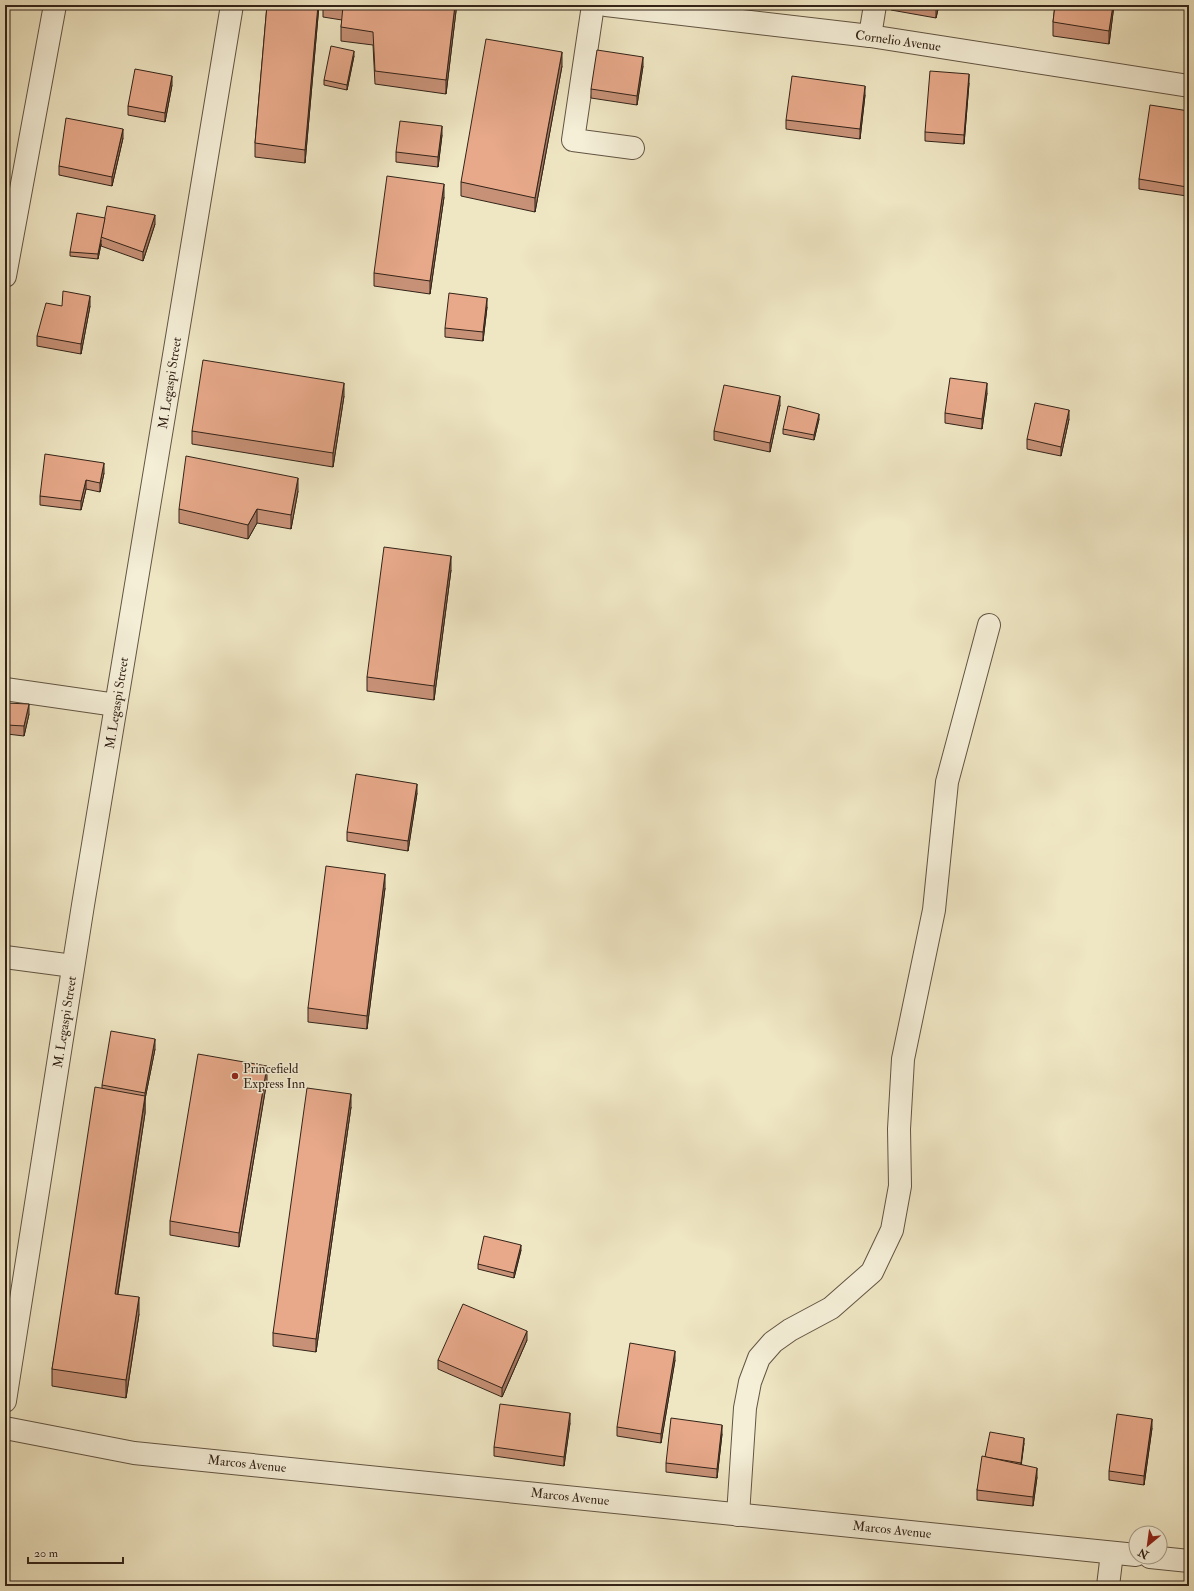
<svg xmlns="http://www.w3.org/2000/svg" width="1194" height="1591" viewBox="0 0 1194 1591" font-family="'IM FELL Double Pica',serif">
<style>
.lines{fill:none;stroke-linecap:round;stroke-linejoin:round}
.minor-casing{stroke:#625443;stroke-width:24}
.minor{stroke:#f5efd8;stroke-width:22}
.wall{fill:#c79177;stroke:#332318}
.shaded-wall{fill:#a27661;stroke:#332318}
.building{fill:#e7a98a;stroke:#332318}
.poi-dot{fill:#8f2418;stroke:#f5efd8;stroke-width:1.5}
.labels{text-anchor:middle;dominant-baseline:central;stroke-width:3;stroke-linejoin:round;paint-order:stroke}
.street-label{font-size:13px;fill:#332318;stroke:#f5efd8}
.poi-label{font-size:13px;fill:#332318;stroke:#f5efd8;text-anchor:start}
</style>
<rect width="100%" height="100%" fill="#efe6c3"/>
<filter id="stains"><feTurbulence type="fractalNoise" baseFrequency=".005" numOctaves="4"/><feColorMatrix values="0 0 0 0 .2 0 0 0 0 .09 0 0 0 0 .02 0 0 0 .5 -.17"/></filter>
<radialGradient id="worn" r=".72"><stop offset=".6" stop-color="#630" stop-opacity="0"/><stop offset="1" stop-color="#630" stop-opacity=".3"/></radialGradient>
<g class="lines">
<g class="minor-casing">
<g id="minor">
<polyline points="593,5 573,140 633,148"/>
<polyline points="606,5 870,36 1189,86"/>
<polyline points="870,36 875,5"/>
<polyline points="5,276 55,5"/>
<polyline points="5,689 116,705"/>
<polyline points="5,957 73,966"/>
<polyline points="5,1401 83,905 232,5"/>
<polyline points="5,1428 134,1453 1136,1555"/>
<polyline points="738,1515 745,1408 750,1382 759,1358 773,1342 790,1330 831,1308 872,1272 892,1230 900,1186 899,1129 903,1059 934,910 947,782 989,625"/>
<polyline points="1150,1557 1189,1561"/>
<polyline points="1108,1586 1112,1553"/>
</g>
</g>
<use href="#minor" class="minor"/>
</g>
<g class="wall">
<polygon points="267,5 319,5 305,163 255,157 255,143"/>
<polygon points="323,5 456,5 456,11 446,94 375,84 373,45 341,41 341,27 342,20 323,17"/>
<polygon points="891,5 939,5 936,18 891,10"/>
<polygon points="1055,5 1114,5 1109,44 1053,36 1053,22"/>
<polygon points="354,56 347,90 324,85 324,80"/>
<polygon points="562,66 535,212 461,196 461,182"/>
<polygon points="643,66 637,105 591,98 591,89"/>
<polygon points="969,83 964,144 925,141 925,132"/>
<polygon points="172,85 165,122 128,115 128,106"/>
<polygon points="865,95 860,139 786,129 786,120"/>
<polygon points="1189,111 1187,196 1139,189 1139,179"/>
<polygon points="442,135 438,167 396,162 396,152"/>
<polygon points="123,138 112,186 59,175 59,166"/>
<polygon points="444,197 430,294 374,286 374,273"/>
<polygon points="105,218 155,224 143,261 101,246 101,244 98,259 70,256 70,252"/>
<polygon points="62,306 90,306 81,354 37,346 37,336"/>
<polygon points="487,307 483,341 445,337 445,328"/>
<polygon points="987,393 982,429 945,423 945,413"/>
<polygon points="344,396 333,467 192,444 192,431"/>
<polygon points="780,405 770,452 714,440 714,431"/>
<polygon points="819,419 814,440 783,434 783,429"/>
<polygon points="1069,419 1061,456 1027,449 1027,439"/>
<polygon points="104,473 100,492 86,489 81,510 40,505 40,496"/>
<polygon points="298,491 291,529 257,523 248,539 179,523 179,509"/>
<polygon points="451,570 434,700 367,691 367,677"/>
<polygon points="5,703 29,714 24,736 7,734 5,751"/>
<polygon points="417,793 408,851 347,841 347,832"/>
<polygon points="385,888 367,1029 308,1022 308,1008"/>
<polygon points="155,1049 145,1099 145,1113 118,1294 139,1314 126,1398 52,1386 52,1369 102,1089 102,1085"/>
<polygon points="267,1080 239,1247 170,1235 170,1221"/>
<polygon points="351,1107 316,1352 273,1346 273,1333"/>
<polygon points="521,1250 514,1278 478,1269 478,1264"/>
<polygon points="527,1340 502,1397 438,1369 438,1360"/>
<polygon points="675,1360 661,1443 617,1436 617,1427"/>
<polygon points="570,1423 564,1466 494,1456 494,1447"/>
<polygon points="1152,1428 1144,1485 1109,1480 1109,1471"/>
<polygon points="722,1434 717,1478 666,1472 666,1463"/>
<polygon points="1024,1443 1021,1464 1037,1477 1033,1506 977,1500 977,1490 985,1457"/>
</g>
<g class="shaded-wall">
<polygon points="318,5 319,5 305,163 305,150"/>
<polygon points="455,5 456,5 456,11 446,94 446,80"/>
<polygon points="936,5 939,5 936,18"/>
<polygon points="1113,5 1114,5 1109,44 1109,31"/>
<polygon points="354,51 354,56 347,90 347,85"/>
<polygon points="562,52 562,66 535,212 535,198"/>
<polygon points="643,57 643,66 637,105 637,96"/>
<polygon points="969,74 969,83 964,144 964,135"/>
<polygon points="172,76 172,85 165,122 165,113"/>
<polygon points="865,86 865,95 860,139 860,129"/>
<polygon points="442,126 442,135 438,167 438,157"/>
<polygon points="123,129 123,138 112,186 112,177"/>
<polygon points="1189,176 1189,185 1187,196 1187,187"/>
<polygon points="444,184 444,197 430,294 430,281"/>
<polygon points="155,215 155,224 143,261 143,252"/>
<polygon points="101,240 101,244 98,259 98,254"/>
<polygon points="90,296 90,306 81,354 81,344"/>
<polygon points="487,298 487,307 483,341 483,332"/>
<polygon points="344,383 344,396 333,467 333,453"/>
<polygon points="987,383 987,393 982,429 982,419"/>
<polygon points="780,396 780,405 770,452 770,443"/>
<polygon points="1069,410 1069,419 1061,456 1061,447"/>
<polygon points="819,414 819,419 814,440 814,435"/>
<polygon points="104,463 104,473 100,492 100,483"/>
<polygon points="298,478 298,491 291,529 291,515"/>
<polygon points="86,480 86,489 81,510 81,501"/>
<polygon points="257,509 257,523 248,539 248,525"/>
<polygon points="451,556 451,570 434,700 434,686"/>
<polygon points="29,704 29,714 24,736 24,726"/>
<polygon points="7,725 7,734 5,751 5,742"/>
<polygon points="417,784 417,793 408,851 408,841"/>
<polygon points="385,874 385,888 367,1029 367,1016"/>
<polygon points="155,1039 155,1049 145,1099 145,1113 115,1311 115,1294 145,1099 145,1093"/>
<polygon points="267,1066 267,1080 239,1247 239,1233"/>
<polygon points="351,1094 351,1107 316,1352 316,1339"/>
<polygon points="521,1245 521,1250 514,1278 514,1273"/>
<polygon points="139,1297 139,1314 126,1398 126,1380"/>
<polygon points="527,1331 527,1340 502,1397 502,1388"/>
<polygon points="675,1351 675,1360 661,1443 661,1434"/>
<polygon points="570,1413 570,1423 564,1466 564,1457"/>
<polygon points="1152,1419 1152,1428 1144,1485 1144,1476"/>
<polygon points="722,1425 722,1434 717,1478 717,1469"/>
<polygon points="1024,1438 1024,1443 1021,1467 1021,1463"/>
<polygon points="1037,1468 1037,1477 1033,1506 1033,1497"/>
</g>
<g class="building">
<polygon points="267,5 318,5 305,150 255,143"/>
<polygon points="333,5 455,5 446,80 375,71 373,32 341,27 343,6"/>
<polygon points="1055,5 1113,5 1109,31 1053,22"/>
<polygon points="486,39 562,52 535,198 461,182"/>
<polygon points="331,46 354,51 347,85 324,80"/>
<polygon points="597,50 643,57 637,96 591,89"/>
<polygon points="135,69 172,76 165,113 128,106"/>
<polygon points="930,71 969,74 964,135 925,132"/>
<polygon points="792,76 865,86 860,129 786,120"/>
<polygon points="1150,105 1189,111 1189,176 1187,187 1139,179"/>
<polygon points="66,118 123,129 112,177 59,166"/>
<polygon points="400,121 442,126 438,157 396,152"/>
<polygon points="387,176 444,184 430,281 374,273"/>
<polygon points="107,206 155,215 143,252 101,237"/>
<polygon points="77,213 105,218 98,254 70,252"/>
<polygon points="63,291 90,296 81,344 37,336 46,303 62,306"/>
<polygon points="449,293 487,298 483,332 445,328"/>
<polygon points="203,360 344,383 333,453 192,431"/>
<polygon points="950,378 987,383 982,419 945,413"/>
<polygon points="724,385 780,396 770,443 714,431"/>
<polygon points="1035,403 1069,410 1061,447 1027,439"/>
<polygon points="788,406 819,414 814,435 783,429"/>
<polygon points="45,454 104,463 100,483 86,480 81,501 40,496"/>
<polygon points="186,456 298,478 291,515 257,509 248,525 179,509"/>
<polygon points="384,547 451,556 434,686 367,677"/>
<polygon points="5,703 29,704 24,726 7,725 5,742"/>
<polygon points="356,774 417,784 408,841 347,832"/>
<polygon points="326,866 385,874 367,1016 308,1008"/>
<polygon points="111,1031 155,1039 145,1093 102,1085"/>
<polygon points="198,1054 267,1066 239,1233 170,1221"/>
<polygon points="95,1087 145,1096 115,1294 139,1297 126,1380 52,1369"/>
<polygon points="307,1088 351,1094 316,1339 273,1333"/>
<polygon points="484,1236 521,1245 514,1273 478,1264"/>
<polygon points="463,1304 527,1331 502,1388 438,1360"/>
<polygon points="630,1343 675,1351 661,1434 617,1427"/>
<polygon points="500,1404 570,1413 564,1457 494,1447"/>
<polygon points="1117,1414 1152,1419 1144,1476 1109,1471"/>
<polygon points="671,1418 722,1425 717,1469 666,1463"/>
<polygon points="990,1432 1024,1438 1021,1463 985,1457"/>
<polygon points="982,1456 1037,1468 1033,1497 977,1490"/>
</g>
<circle class="poi-dot" cx="235" cy="1076" r="4"/>
<g class="labels">
<g class="street-label">
<text transform="translate(898 41) rotate(8)">Cornelio Avenue</text>
<text transform="translate(170 383) rotate(-81)">M. Legaspi Street</text>
<text transform="translate(117 703) rotate(-81)">M. Legaspi Street</text>
<text transform="translate(65 1022) rotate(-81)">M. Legaspi Street</text>
<text transform="translate(247 1464) rotate(6)">Marcos Avenue</text>
<text transform="translate(570 1497) rotate(6)">Marcos Avenue</text>
<text transform="translate(892 1530) rotate(6)">Marcos Avenue</text>
</g>
<g class="poi-label">
<text x="243" y="1069">Princefield<tspan x="243" dy="15">Express Inn</tspan></text>
</g>
</g>
<rect width="1194" height="1591" fill="none" stroke="#efe6c3" stroke-width="20"/>
<rect x="6" y="6" width="1182" height="1579" fill="none" stroke="#332318" stroke-width="2"/>
<rect x="10" y="10" width="1174" height="1571" fill="none" stroke="#332318"/>
<g transform="translate(1148 1545) rotate(209)"><circle r="19" fill="#f5efd8" stroke="#a79d8b"/>
<path d="M0-3L7 15L0 10L-7 15Z" fill="#8f2418"/>
<text y="-6" font-size="11" font-weight="bold" text-anchor="middle" fill="#332318">N</text>
</g>
<path d="M28 1557v6h95v-6" fill="none" stroke="#332318" stroke-width="2"/>
<text x="34" y="1557" font-size="12" fill="#332318" stroke="#f5efd8" stroke-width="3" paint-order="stroke">20 m</text>
<rect width="100%" height="100%" filter="url(#stains)"/>
<rect width="100%" height="100%" fill="url(#worn)"/>
</svg>
